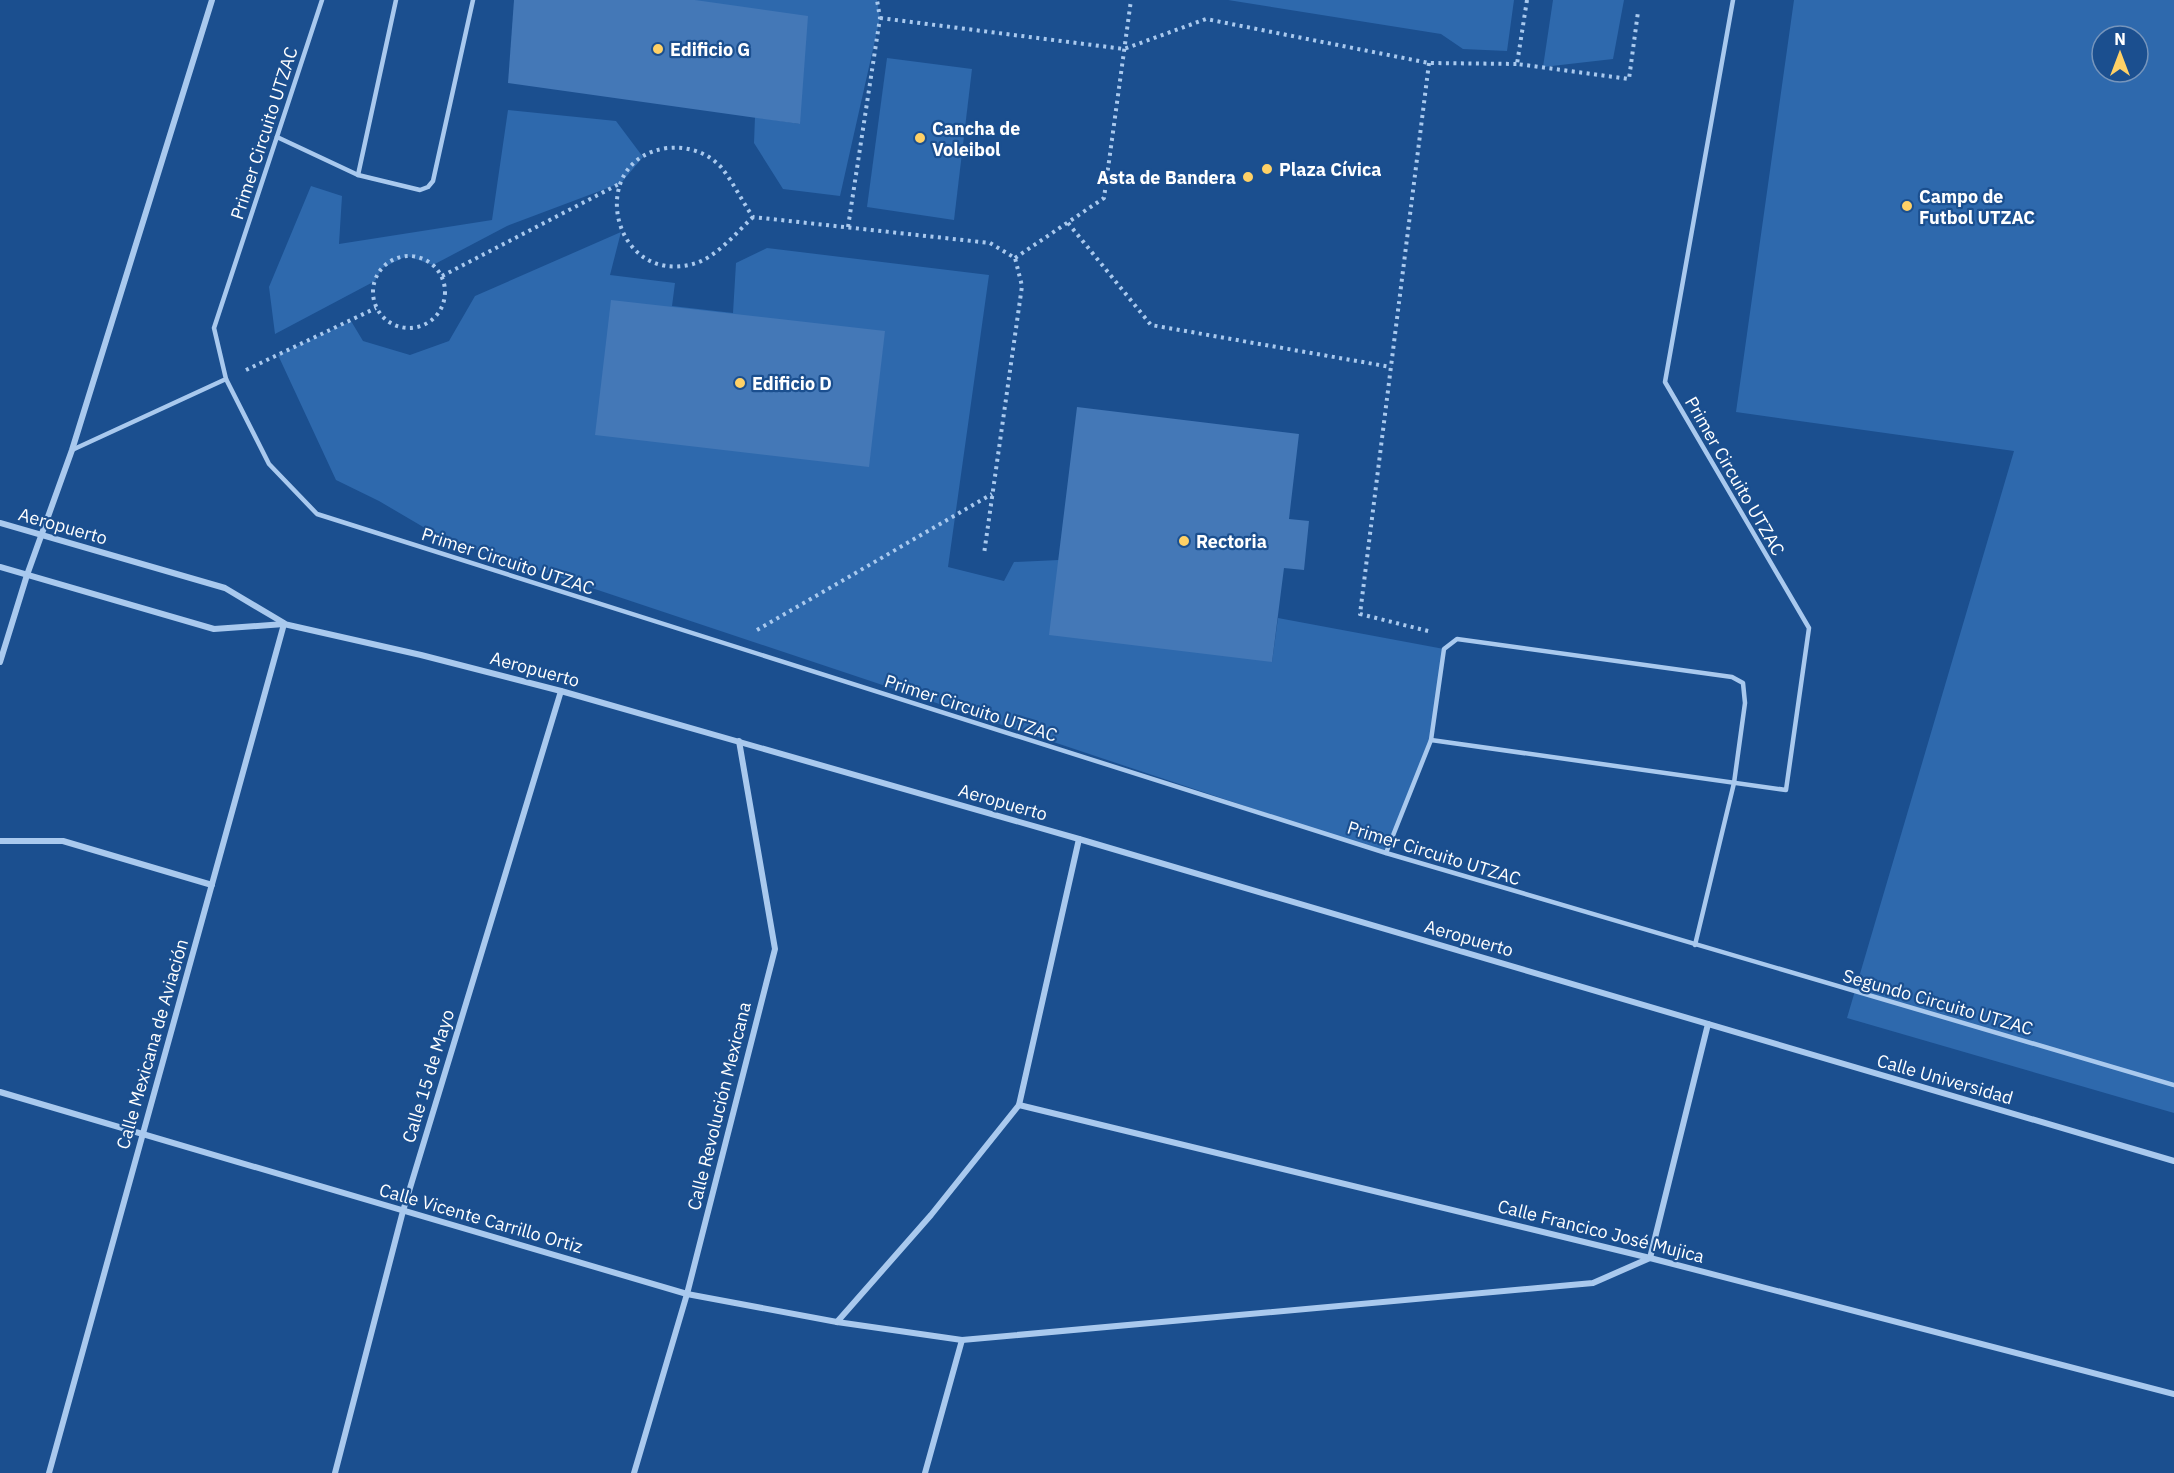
<svg xmlns="http://www.w3.org/2000/svg" width="2174" height="1473" viewBox="0 0 2174 1473" font-family="'IBM Plex Sans',sans-serif">
<style>
.green{fill:#2e69ad;fill-rule:evenodd}
.building{fill:#4478b7}
.lines{fill:none;stroke-linecap:round;stroke-linejoin:round}
.path{stroke:#a9c9ee;stroke-width:4;stroke-dasharray:3 4.5;stroke-linecap:butt}
.lane{stroke:#a9c9ee;stroke-width:4.5}
.street{stroke:#a9c9ee;stroke-width:6}
.poi-dot{fill:#ffd166;stroke:#1b4f8f;stroke-width:2}
.labels{text-anchor:middle;dominant-baseline:central;stroke-width:4.5;stroke-linejoin:round;paint-order:stroke}
.poi-label{font-size:18px;font-weight:bold;fill:#fff;stroke:#1b4f8f;text-anchor:start}
.street-label{font-size:18px;fill:#fff;stroke:#1b4f8f}
</style>
<rect width="100%" height="100%" fill="#1b4f8f"/>
<g class="green">
<polygon points="695,0 877,0 880,18 840,196 783,189 754,143 755,117 800,124"/>
<polygon points="1228,0 1514,0 1507,51 1463,49 1441,34"/>
<polygon points="1553,0 1624,0 1613,59 1543,67"/>
<path d="M 1794,0 L 2174,0 L 2174,1113 L 1847,1018 L 2014,451 L 1736,412 ZM 2102,36 L 2138,36 L 2138,72 L 2102,72 Z"/>
<polygon points="887,58 972,69 954,220 867,207"/>
<polygon points="508,110 616,121 643,157 621,183 507,226 433,265 407,256 382,268 375,281 275,334 269,287 311,186 342,196 339,244 492,220"/>
<polygon points="621,232 610,275 675,283 672,306 733,313 736,263 767,248 989,275 948,567 1004,581 1014,562 1059,560 1272,662 1278,618 1444,649 1431,740 1386,853 442,538 379,501 336,480 278,355 351,321 363,341 410,355 449,341 475,296"/>
</g>
<g class="building">
<polygon points="514,0 695,0 808,16 800,124 508,83"/>
<polygon points="611,300 885,331 869,467 595,435"/>
<polygon points="1077,407 1299,434 1289,519 1309,521 1304,570 1284,568 1272,662 1049,635"/>
</g>
<g class="lines">
<g class="path">
<polyline points="1527,0 1517,64 1629,79 1638,12"/>
<polyline points="880,18 1124,49 1206,19 1429,63 1517,64"/>
<polyline points="1429,63 1360,614 1432,632"/>
<path d="M 753,217 C 736,233 716,258 693,264 C 612,286 584,160 667,148 C 687,146 707,152 721,167 C 733,182 742,201 753,217 L 990,243 L 1015,258 L 1022,286 L 984,554"/>
<polyline points="1068,223 1151,325 1391,367"/>
<polyline points="848,227 880,18 877,0"/>
<circle cx="409" cy="292" r="36"/>
<polyline points="1015,258 1104,198 1131,0"/>
<polyline points="442,276 621,183"/>
<polyline points="246,370 376,308"/>
<polyline points="757,630 992,494"/>
</g>
<g class="lane">
<polyline points="277,137 358,175 420,190 428,187 433,181 473,0"/>
<polyline points="358,175 396,0"/>
<polyline points="226,379 269,464 317,514 1386,853 2174,1085"/>
<polyline points="72,450 226,379 214,328 322,0"/>
<polyline points="1431,740 1786,790 1809,628 1665,382 1733,0"/>
<polyline points="1386,853 1431,740 1444,649 1457,639 1732,677 1743,683 1745,703 1734,783 1695,945"/>
</g>
<g class="street">
<polyline points="0,523 225,588 284,623"/>
<polyline points="0,567 214,629 284,624 421,655 561,691 1079,839 2174,1161"/>
<polyline points="0,662 27,575 72,450 212,0"/>
<polyline points="0,841 63,841 212,885"/>
<polyline points="0,1092 687,1294 837,1322 962,1340 1593,1283 1650,1258 1708,1024"/>
<polyline points="1019,1105 1650,1258 2174,1394"/>
<polyline points="837,1322 931,1215 1019,1105 1079,839"/>
<polyline points="49,1473 284,624"/>
<polyline points="335,1473 403,1211 561,691"/>
<polyline points="634,1473 687,1294 775,949 739,741"/>
<polyline points="925,1473 962,1340"/>
</g>
</g>
<g class="poi-dot">
<circle cx="658" cy="49" r="6"/>
<circle cx="920" cy="138" r="6"/>
<circle cx="1267" cy="169" r="6"/>
<circle cx="1248" cy="177" r="6"/>
<circle cx="1907" cy="206" r="6"/>
<circle cx="740" cy="383" r="6"/>
<circle cx="1184" cy="541" r="6"/>
</g>
<g class="labels">
<g class="poi-label">
<text x="670" y="49">Edificio G</text>
<text x="932" y="128">Cancha de<tspan x="932" dy="21">Voleibol</tspan></text>
<text x="1279" y="169">Plaza Cívica</text>
<text x="1236" y="177" text-anchor="end">Asta de Bandera</text>
<text x="1919" y="196">Campo de<tspan x="1919" dy="21">Futbol UTZAC</tspan></text>
<text x="752" y="383">Edificio D</text>
<text x="1196" y="541">Rectoria</text>
</g>
<g class="street-label">
<text transform="translate(264 133) rotate(-72)">Primer Circuito UTZAC</text>
<text transform="translate(1735 476) rotate(60)">Primer Circuito UTZAC</text>
<text transform="translate(63 526) rotate(16)">Aeropuerto</text>
<text transform="translate(508 561) rotate(18)">Primer Circuito UTZAC</text>
<text transform="translate(535 669) rotate(15)">Aeropuerto</text>
<text transform="translate(971 708) rotate(18)">Primer Circuito UTZAC</text>
<text transform="translate(1003 802) rotate(16)">Aeropuerto</text>
<text transform="translate(1434 853) rotate(17)">Primer Circuito UTZAC</text>
<text transform="translate(1469 938) rotate(16)">Aeropuerto</text>
<text transform="translate(1938 1002) rotate(16)">Segundo Circuito UTZAC</text>
<text transform="translate(152 1044) rotate(-74)">Calle Mexicana de Aviación</text>
<text transform="translate(428 1076) rotate(-73)">Calle 15 de Mayo</text>
<text transform="translate(1945 1079) rotate(16)">Calle Universidad</text>
<text transform="translate(719 1106) rotate(-76)">Calle Revolución Mexicana</text>
<text transform="translate(481 1218) rotate(16)">Calle Vicente Carrillo Ortiz</text>
<text transform="translate(1601 1231) rotate(14)">Calle Francico José Mujica</text>
</g>
</g>
<g transform="translate(2120 54)"><circle r="28" fill="#1b4f8f" stroke="#7695bc" stroke-width="1.5"/>
<path d="M0-4.5L10 22L0 15L-10 22Z" fill="#ffd166"/>
<text y="-9" font-size="16" font-weight="bold" text-anchor="middle" fill="#ffffff">N</text>
</g>
</svg>
